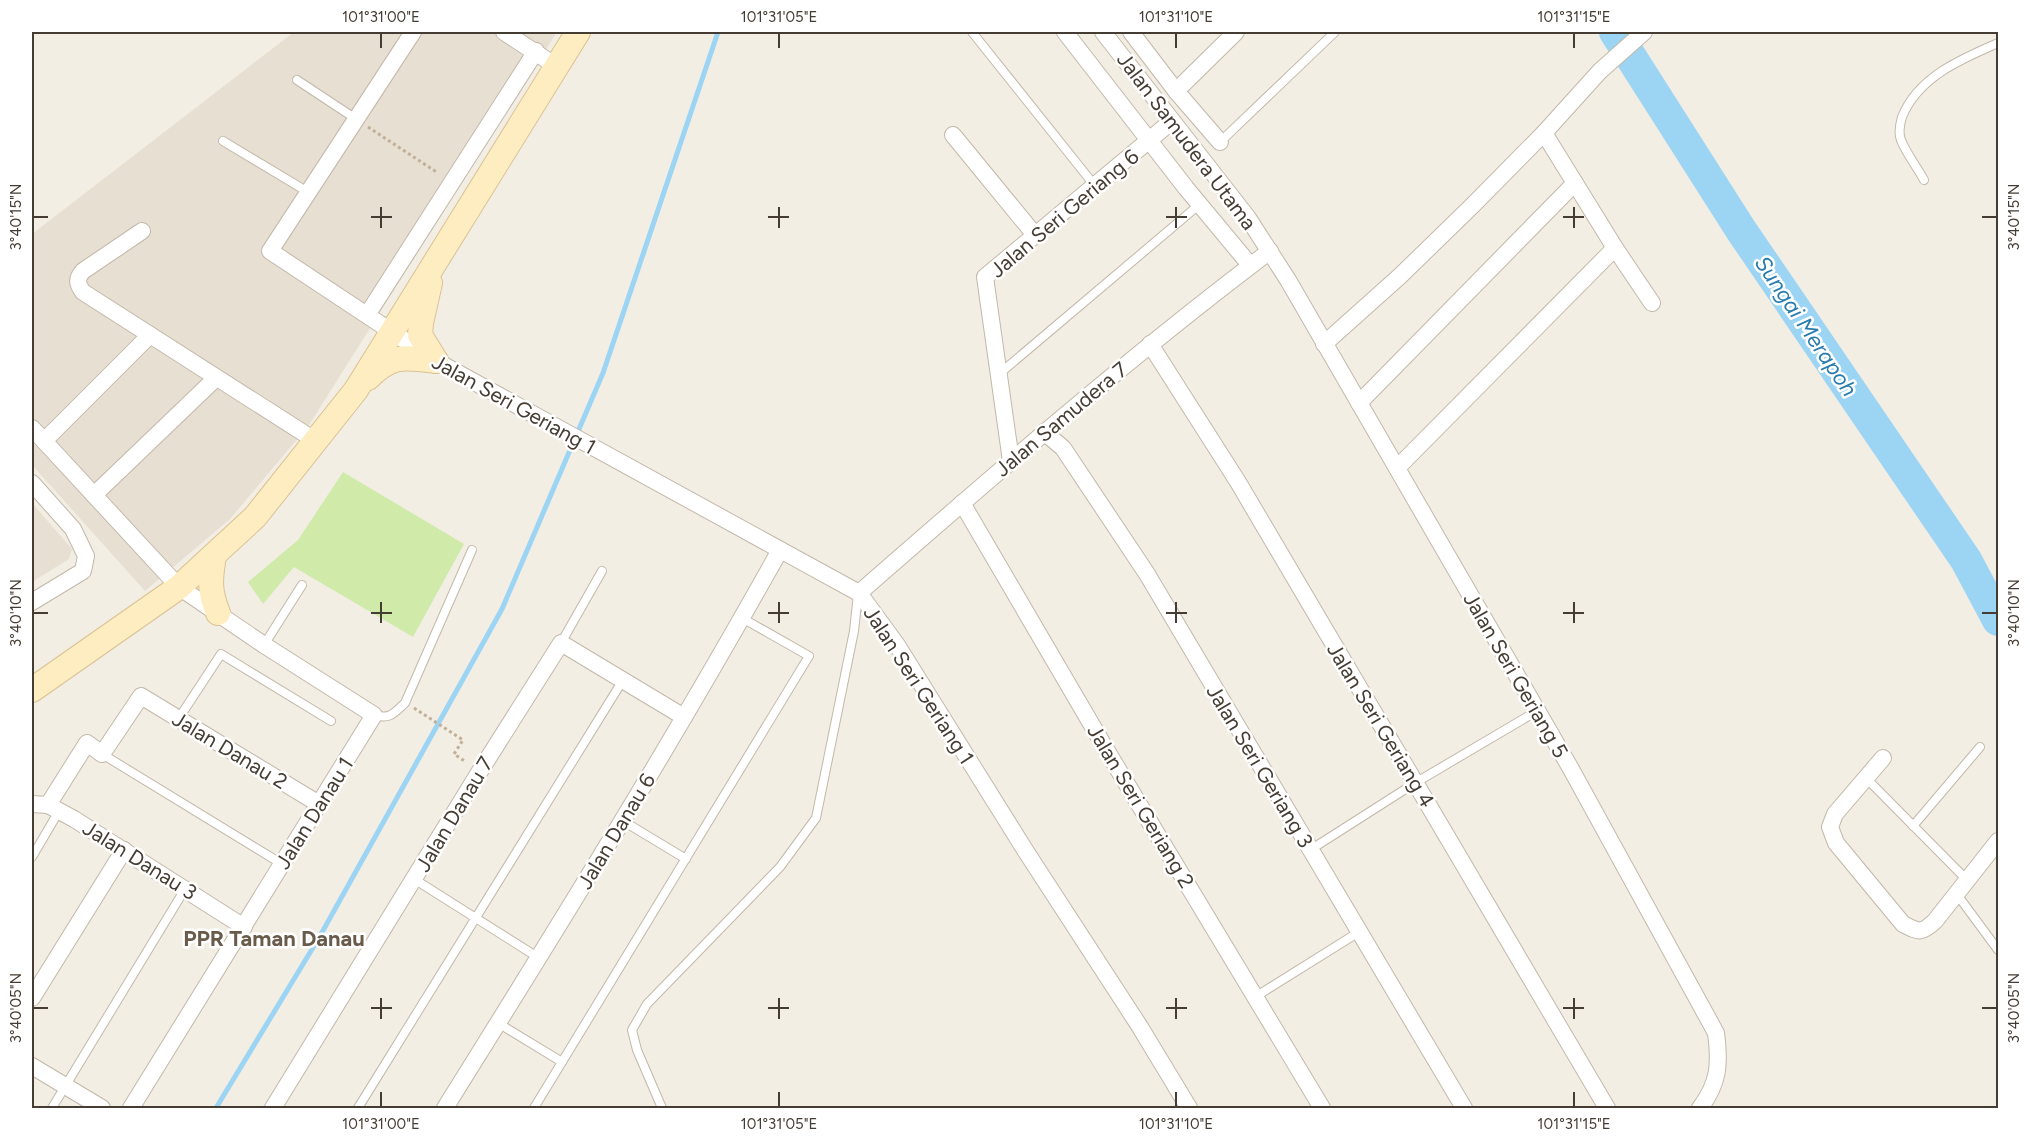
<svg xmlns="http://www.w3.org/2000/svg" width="2030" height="1140" viewBox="0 0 2030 1140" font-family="Figtree,sans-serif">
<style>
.residential{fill:#e7dfd2}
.green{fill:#d0eaaa}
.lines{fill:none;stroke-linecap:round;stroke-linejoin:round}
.stream{stroke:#9cd4f4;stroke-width:5}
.river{stroke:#9cd4f4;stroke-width:32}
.lane-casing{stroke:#c2b8a9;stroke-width:10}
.street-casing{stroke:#c2b8a9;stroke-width:18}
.secondary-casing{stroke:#d9c293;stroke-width:26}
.path{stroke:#c1b096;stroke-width:3;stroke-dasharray:3 3;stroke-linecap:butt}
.lane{stroke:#fff;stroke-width:8}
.street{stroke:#fff;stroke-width:16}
.secondary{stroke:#ffedc2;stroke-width:24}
.ticks{fill:none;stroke:#453d33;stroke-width:2}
.labels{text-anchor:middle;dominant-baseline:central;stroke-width:5;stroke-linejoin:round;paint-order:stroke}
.street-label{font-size:21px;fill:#453d33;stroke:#fff}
.water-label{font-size:22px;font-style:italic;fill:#267baf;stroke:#fff}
.neighbourhood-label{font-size:22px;font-weight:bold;fill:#695b4a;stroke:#fff}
.neatline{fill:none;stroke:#453d33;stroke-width:2}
.ticks-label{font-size:15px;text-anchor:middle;fill:#453d33}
</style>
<rect width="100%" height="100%" fill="#f3eee4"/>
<g class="residential">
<polygon points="294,32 557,32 309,425 230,519 145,591 32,465 32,234"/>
<polygon points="32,503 72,549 69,559 32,582"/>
</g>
<polygon class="green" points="343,472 464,544 413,637 294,567 263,604 248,582 298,540"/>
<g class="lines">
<polyline class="stream" points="216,1108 320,936 502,609 603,373 718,32"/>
<polyline class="river" points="1615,32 1741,230 1966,560 1998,620"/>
<g class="lane-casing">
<g id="lane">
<polyline points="972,32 1095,186"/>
<polyline points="297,80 356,119"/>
<polyline points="223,141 308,192"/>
<polyline points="1220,142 1335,32"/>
<path d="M 1924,180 C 1917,167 1906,153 1901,140 C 1898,133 1900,124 1902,117 C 1918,77 1961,59 1998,43"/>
<polyline points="999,374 1200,204"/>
<polyline points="561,643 602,571"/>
<polyline points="264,645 302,585"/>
<path d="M 374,715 C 390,720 394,713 405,703 L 472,550"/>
<polyline points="179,718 221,654 331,721"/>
<polyline points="102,754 282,864"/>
<polyline points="1866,778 1967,880"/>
<polyline points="623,821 686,859"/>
<polyline points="1913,826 1980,747"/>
<polyline points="1310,850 1415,783 1537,711"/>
<polyline points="32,857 59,811"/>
<polyline points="414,879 539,958"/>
<polyline points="1956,893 1998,950"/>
<polyline points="1255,997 1359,932"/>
<polyline points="498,1023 562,1062"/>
<polyline points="52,1108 185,889"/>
<polyline points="358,1108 623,680"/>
<polyline points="534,1108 809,656 742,618"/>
<polyline points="662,1108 637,1050 632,1030 647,1004 780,867 816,818 854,631 858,594"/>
</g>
</g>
<g class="street-casing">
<g id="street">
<polyline points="413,32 270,251 436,361 859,593 897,645 1025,850 1140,1027 1189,1108"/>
<polyline points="504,32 556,66"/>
<polyline points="1065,32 1186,188 1250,265"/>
<path d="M 1103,32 L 1248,218 L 1288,280 L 1571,769 L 1716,1033 C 1720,1064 1719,1083 1700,1108"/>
<polyline points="1131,32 1176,91 1220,142"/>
<polyline points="1176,91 1236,32"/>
<polyline points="1544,133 1615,248 1652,303"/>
<polyline points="953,135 1035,235"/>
<path d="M 142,231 L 83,271 C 76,279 77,284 83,292 L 316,441"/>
<polyline points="367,315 536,51"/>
<polyline points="1150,344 1238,482 1607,1108"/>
<polyline points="1324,344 1400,276 1473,205 1544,133 1600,71 1644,32"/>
<polyline points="1359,403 1575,183"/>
<polyline points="32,428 179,587 264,645 374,715 131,1108"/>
<polyline points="1044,432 1063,448 1147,574 1464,1108"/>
<polyline points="44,441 150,335"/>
<polyline points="1011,461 985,277 1172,121"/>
<polyline points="1397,468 1615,248"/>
<polyline points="32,483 73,529 86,556 83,571 32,602"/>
<polyline points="94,495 216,378"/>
<polyline points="962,503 1110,756 1322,1108"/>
<path d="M 859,593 C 993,476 1127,359 1270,251"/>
<path d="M 1883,758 L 1835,814 L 1830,827 L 1836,843 L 1903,924 C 1919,932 1921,934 1935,921 L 1998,841"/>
<polyline points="32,804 48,805 74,819 244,927"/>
<polyline points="48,805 87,743 102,754 141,696 319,804"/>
<polyline points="32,998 124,850"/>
<polyline points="32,1066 102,1108"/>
<polyline points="273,1108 480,771 561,643 684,717"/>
<path d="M 445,1108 C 560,924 674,740 780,550"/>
</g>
</g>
<g class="secondary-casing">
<g id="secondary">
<polyline points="430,283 421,323 420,335 436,361"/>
<path d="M 368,378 C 392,354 404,357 436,361"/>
<path d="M 214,556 C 210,579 209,591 218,613"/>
<polyline points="32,690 179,587 255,517 356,390 578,32"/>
</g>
</g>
<g class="path">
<polyline points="368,127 438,173"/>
<polyline points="414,708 463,740 454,754 466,762"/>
</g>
<use href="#lane" class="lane"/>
<use href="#street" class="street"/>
<use href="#secondary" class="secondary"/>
</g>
<path class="ticks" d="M 381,33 L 381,48M 779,33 L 779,48M 1176,33 L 1176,48M 1574,33 L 1574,48M 381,207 L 381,228M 779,207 L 779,228M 1176,207 L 1176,228M 1574,207 L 1574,228M 33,217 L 48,217M 371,217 L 392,217M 768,217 L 789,217M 1166,217 L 1187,217M 1563,217 L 1584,217M 1982,217 L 1997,217M 381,602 L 381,623M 779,602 L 779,623M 1176,602 L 1176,623M 1574,602 L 1574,623M 33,613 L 48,613M 371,613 L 392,613M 768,613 L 789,613M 1166,613 L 1187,613M 1563,613 L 1584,613M 1982,613 L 1997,613M 381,998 L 381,1019M 779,998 L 779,1019M 1176,998 L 1176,1019M 1574,998 L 1574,1019M 33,1008 L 48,1008M 371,1008 L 392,1008M 768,1008 L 789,1008M 1166,1008 L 1187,1008M 1563,1008 L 1584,1008M 1982,1008 L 1997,1008M 381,1092 L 381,1107M 779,1092 L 779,1107M 1176,1092 L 1176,1107M 1574,1092 L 1574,1107"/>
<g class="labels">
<g class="street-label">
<text transform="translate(1187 141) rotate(53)">Jalan Samudera Utama</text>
<text transform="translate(1064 213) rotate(-40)">Jalan Seri Geriang 6</text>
<text transform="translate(514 404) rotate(29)">Jalan Seri Geriang 1</text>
<text transform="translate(1061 419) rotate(-40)">Jalan Samudera 7</text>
<text transform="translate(1516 675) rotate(60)">Jalan Seri Geriang 5</text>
<text transform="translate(919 685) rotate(57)">Jalan Seri Geriang 1</text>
<text transform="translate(1381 725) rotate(59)">Jalan Seri Geriang 4</text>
<text transform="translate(230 750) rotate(31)">Jalan Danau 2</text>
<text transform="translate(1260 766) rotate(59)">Jalan Seri Geriang 3</text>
<text transform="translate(1141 806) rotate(59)">Jalan Seri Geriang 2</text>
<text transform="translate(314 813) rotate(-58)">Jalan Danau 1</text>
<text transform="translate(454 814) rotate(-59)">Jalan Danau 7</text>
<text transform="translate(616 831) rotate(-59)">Jalan Danau 6</text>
<text transform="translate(140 860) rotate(32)">Jalan Danau 3</text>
</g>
<g class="water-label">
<text transform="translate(1806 326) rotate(56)">Sungai Merapoh</text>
</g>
<g class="neighbourhood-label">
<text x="274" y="938">PPR Taman Danau</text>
</g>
</g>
<rect width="2030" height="1140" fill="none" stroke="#ffffff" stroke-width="66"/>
<rect x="33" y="33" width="1964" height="1074" class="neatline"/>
<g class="ticks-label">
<text x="381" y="22">101°31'00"E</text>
<text x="779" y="22">101°31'05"E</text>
<text x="1176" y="22">101°31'10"E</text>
<text x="1574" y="22">101°31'15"E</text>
<text transform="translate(16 217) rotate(-90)" y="5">3°40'15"N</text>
<text transform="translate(2014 217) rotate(-90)" y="5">3°40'15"N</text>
<text transform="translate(16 613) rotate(-90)" y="5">3°40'10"N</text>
<text transform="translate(2014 613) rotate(-90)" y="5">3°40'10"N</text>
<text transform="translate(16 1008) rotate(-90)" y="5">3°40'05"N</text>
<text transform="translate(2014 1008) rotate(-90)" y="5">3°40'05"N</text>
<text x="381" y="1129">101°31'00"E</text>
<text x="779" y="1129">101°31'05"E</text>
<text x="1176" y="1129">101°31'10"E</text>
<text x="1574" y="1129">101°31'15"E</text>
</g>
</svg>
